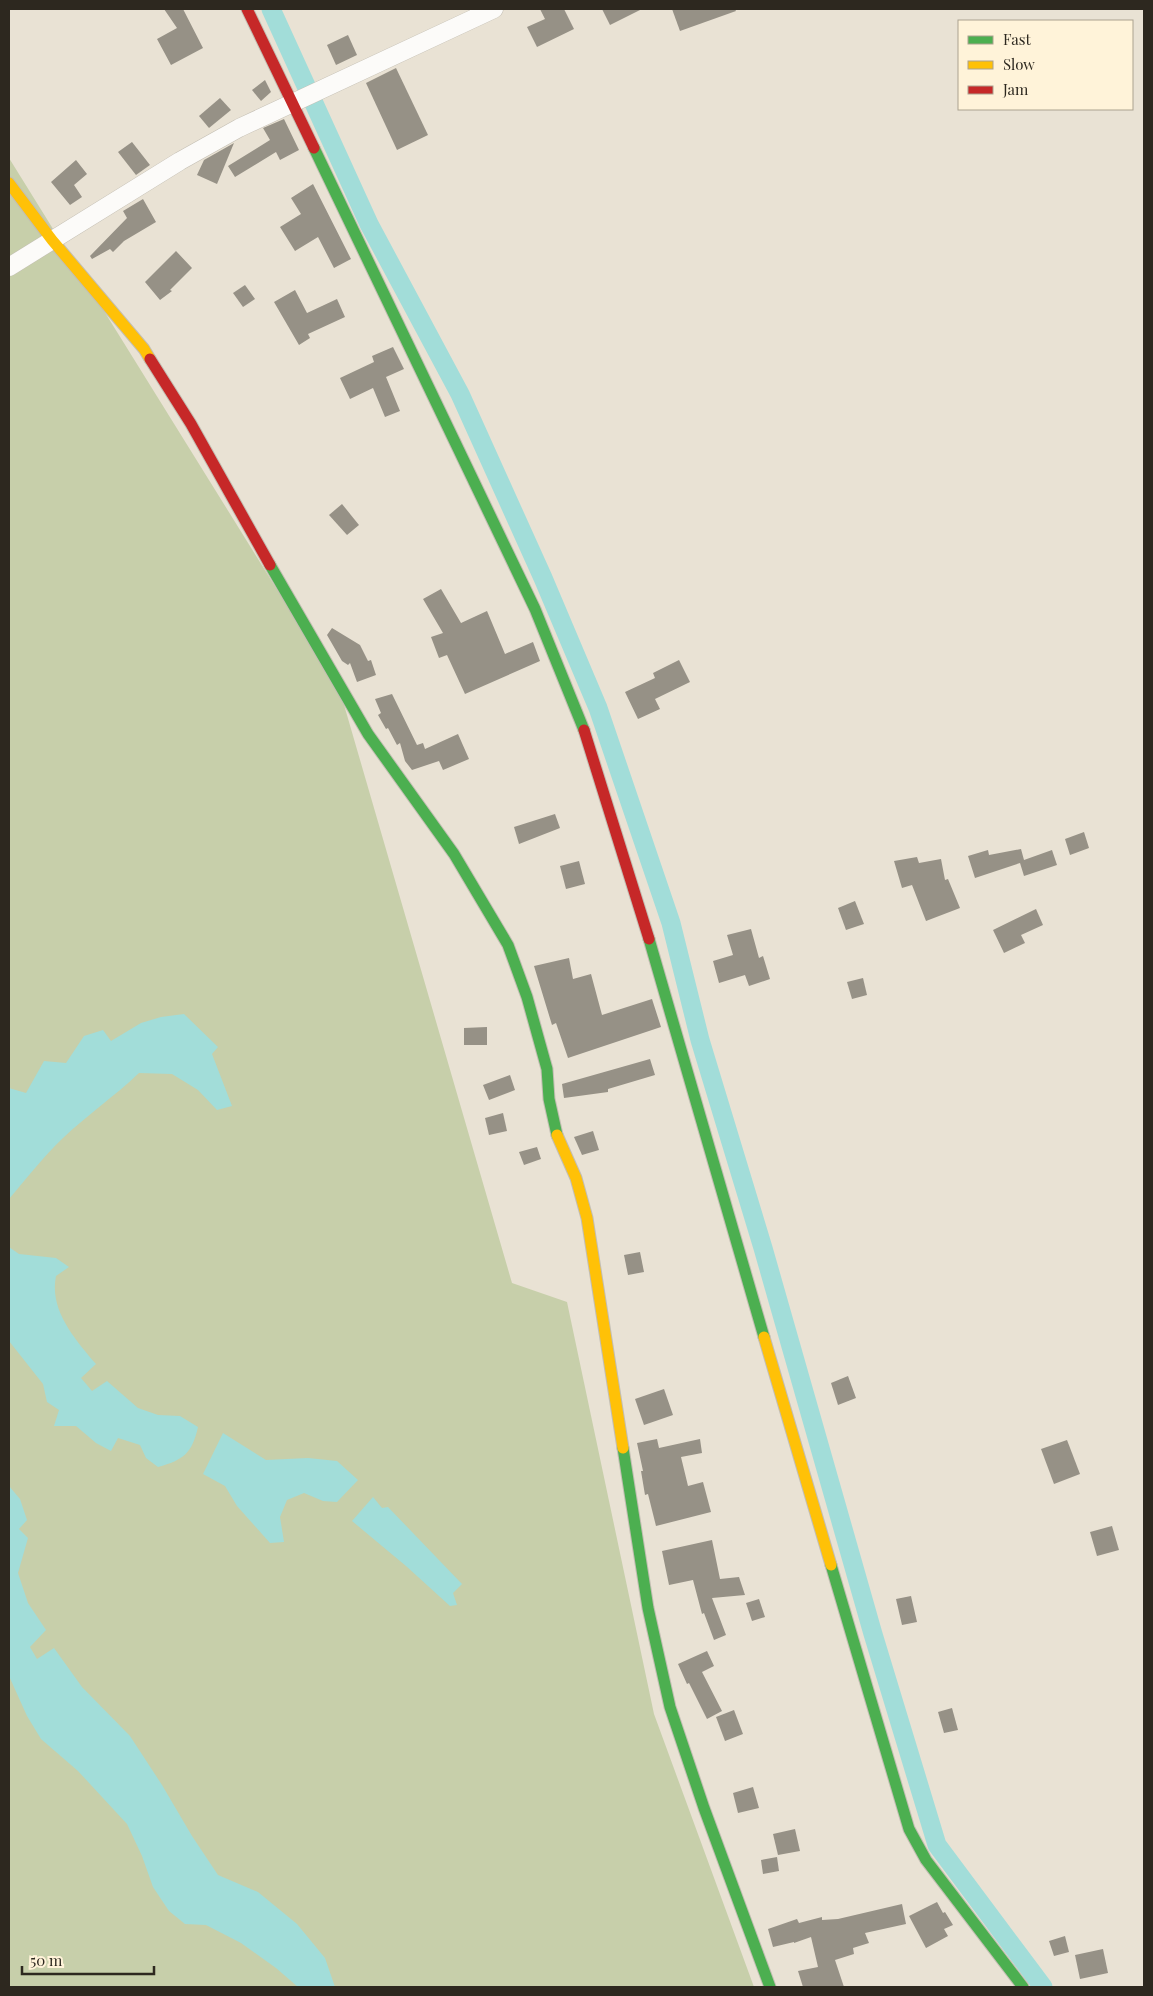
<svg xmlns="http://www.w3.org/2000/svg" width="1153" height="1996" viewBox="0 0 1153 1996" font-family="'Playfair Display',serif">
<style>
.green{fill:#c7cfaa}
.water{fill:#a2ddd9}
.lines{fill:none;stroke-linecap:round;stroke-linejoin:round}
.canal{stroke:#a2ddd9;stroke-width:19}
.building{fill:#969186}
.street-casing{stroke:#c3beb3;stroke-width:19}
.fast-casing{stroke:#c3beb3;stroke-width:13}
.slow-casing{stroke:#c3beb3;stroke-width:13}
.jam-casing{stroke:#c3beb3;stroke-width:13}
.street{stroke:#fcfbf9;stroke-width:18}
.fast{stroke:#4caf50;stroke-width:11}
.slow{stroke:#ffc107;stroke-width:11}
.jam{stroke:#c62828;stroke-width:11}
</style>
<rect width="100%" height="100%" fill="#e9e2d4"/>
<polygon class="green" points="9,158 340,691 512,1283 567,1302 654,1714 754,1987 9,1987"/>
<g class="water">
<path d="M 184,1014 L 218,1047 L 212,1054 L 232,1106 L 217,1110 L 198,1090 L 172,1074 L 139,1073 C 115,1096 87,1115 63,1138 C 43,1157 26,1179 9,1199 L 9,1088 L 26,1093 L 44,1061 L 66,1063 L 84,1036 L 103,1030 L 111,1041 L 141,1023 L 161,1017 Z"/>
<path d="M 9,1247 L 19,1254 L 56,1258 L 69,1267 L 56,1276 C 49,1310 75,1339 96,1364 L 81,1378 L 92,1391 L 107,1381 L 138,1408 L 158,1415 L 180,1416 L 198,1427 C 192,1453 184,1460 158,1467 L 146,1458 L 140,1445 L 118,1438 L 111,1451 L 96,1443 L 76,1426 L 54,1426 L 59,1410 L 47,1402 L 43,1384 L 9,1341 Z"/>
<polygon points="223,1433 266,1460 308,1458 337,1461 358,1480 337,1502 323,1501 304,1493 287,1500 280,1517 284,1542 270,1543 237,1506 225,1486 203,1474"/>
<polygon points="9,1486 20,1499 27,1520 19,1529 28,1538 18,1573 28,1603 46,1630 30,1647 37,1659 54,1648 82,1687 130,1736 162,1785 192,1836 218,1875 258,1892 297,1924 325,1958 335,1987 298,1987 276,1968 241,1943 206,1925 185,1924 169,1911 153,1887 142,1856 127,1824 78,1771 41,1739 27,1716 9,1676"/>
<polygon points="373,1497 382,1508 388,1507 462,1584 453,1593 457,1605 450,1606 406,1566 352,1521"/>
</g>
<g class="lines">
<polyline class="canal" points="271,9 369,224 460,394 543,578 598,708 671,923 700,1040 763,1248 873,1634 937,1845 1043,1987"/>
</g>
<g class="building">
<polygon points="164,9 183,9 203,48 171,65 157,39 177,28"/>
<polygon points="540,9 564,9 574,29 537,47 527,27 545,19"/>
<polygon points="602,9 642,9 610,25"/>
<polygon points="672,9 735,9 736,11 680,31"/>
<polygon points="348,35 357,55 336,65 327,45"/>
<polygon points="396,68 428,135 397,150 366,83"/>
<polygon points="265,80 271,92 261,101 252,90"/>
<polygon points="220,98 231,110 209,128 199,116"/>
<polygon points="284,119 299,150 280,160 276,152 235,177 228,166 270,140 263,128"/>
<polygon points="132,142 150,165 136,175 118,152"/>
<polygon points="234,143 217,184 197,175 204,160"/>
<polygon points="76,160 87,174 74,185 82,197 70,205 51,182"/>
<polygon points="313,184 351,259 334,268 318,237 295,251 280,227 301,214 291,198"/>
<polygon points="143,199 156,222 124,241 113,252 110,249 92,259 90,256 127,218 123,211"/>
<polygon points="176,251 192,268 170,290 172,291 160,300 145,282"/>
<polygon points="245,285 255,299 243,307 233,293"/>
<polygon points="295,290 307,313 337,299 345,317 308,334 310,338 299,345 274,302"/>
<polygon points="393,347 404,369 386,377 400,411 385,417 373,388 350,399 340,378 374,362 372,356"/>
<polygon points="342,504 359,525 347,535 329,515"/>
<polygon points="441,589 461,623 487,611 505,654 533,642 540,661 465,694 447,655 439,658 431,637 443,633 423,599"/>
<polygon points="332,628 360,645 368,661 371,660 376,675 357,682 350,663 348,665 342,661 327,635"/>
<polygon points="679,660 690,682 655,699 660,709 638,719 625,692 655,678 653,673"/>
<polygon points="392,694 417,745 423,743 425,749 458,734 469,759 443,770 439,761 412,770 405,761 400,743 397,745 388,728 386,729 378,715 381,713 375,699"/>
<polygon points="555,814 560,828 519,844 514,827"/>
<polygon points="1084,832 1089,848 1070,855 1065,839"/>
<polygon points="1021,849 1024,860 1052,850 1057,865 1024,876 1020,863 975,878 968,856 988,850 989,855"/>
<polygon points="917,857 919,863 941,859 945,880 948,879 960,908 926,921 912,885 902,888 894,861"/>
<polygon points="579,861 585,884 566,889 560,866"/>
<polygon points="855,901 864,924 846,930 838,908"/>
<polygon points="1036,909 1043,925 1021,935 1025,943 1004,953 993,930"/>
<polygon points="751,929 759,958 763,956 770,979 749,986 745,975 719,983 713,961 733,955 727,935"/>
<polygon points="569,958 573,979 591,974 602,1015 652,999 661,1027 568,1058 556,1023 552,1025 534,966"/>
<polygon points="863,978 867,995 852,999 847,982"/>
<polygon points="487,1027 487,1045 464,1045 464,1028"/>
<polygon points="650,1059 655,1075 608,1089 608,1092 564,1098 562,1084"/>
<polygon points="510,1075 515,1090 489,1100 483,1085"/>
<polygon points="503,1113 507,1131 489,1135 485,1118"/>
<polygon points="593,1131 599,1150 582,1155 574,1137"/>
<polygon points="537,1147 541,1159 524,1165 519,1152"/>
<polygon points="640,1252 644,1272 628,1275 624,1255"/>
<polygon points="848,1376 856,1398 838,1405 831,1383"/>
<polygon points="664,1389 673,1415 644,1425 635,1399"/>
<polygon points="657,1439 659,1448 700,1439 702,1453 681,1457 688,1486 703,1482 711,1512 656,1526 648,1494 645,1495 641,1471 643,1471 637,1443"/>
<polygon points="1067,1440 1080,1474 1054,1484 1041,1449"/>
<polygon points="1112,1526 1119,1550 1097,1556 1090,1532"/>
<polygon points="712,1540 720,1579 739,1577 745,1595 712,1598 726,1635 714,1640 704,1613 702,1614 693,1580 669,1585 662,1551"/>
<polygon points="911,1596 917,1622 902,1625 896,1599"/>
<polygon points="759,1599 765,1617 752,1621 746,1603"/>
<polygon points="707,1651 714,1666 702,1672 722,1711 707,1719 689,1683 687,1684 678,1664"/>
<polygon points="952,1708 958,1730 944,1733 938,1712"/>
<polygon points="734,1710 743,1734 725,1741 716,1717"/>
<polygon points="753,1787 759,1808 738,1813 733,1793"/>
<polygon points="795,1829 800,1851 778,1855 773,1834"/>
<polygon points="777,1857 779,1871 763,1874 761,1860"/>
<polygon points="937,1902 943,1913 945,1912 953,1925 944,1929 948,1936 926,1948 909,1916"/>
<polygon points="902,1904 906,1924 865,1933 869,1943 853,1948 854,1954 835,1960 844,1987 803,1987 798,1971 818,1967 811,1937 794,1943 794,1942 773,1947 768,1929 797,1919 799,1923 822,1917 822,1920 838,1919"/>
<polygon points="1065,1936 1069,1952 1054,1956 1049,1941"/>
<polygon points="1103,1949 1108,1973 1080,1979 1075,1955"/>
</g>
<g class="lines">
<g class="street-casing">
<polyline id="street" points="9,267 180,161 239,128 494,9"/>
</g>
<g class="fast-casing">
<g id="fast">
<polyline points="314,148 535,609 584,730"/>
<polyline points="270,565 368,734 454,854 508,945 527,997 547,1069 549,1099 557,1135"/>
<polyline points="649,939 764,1337"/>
<polyline points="623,1448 648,1608 670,1707 704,1808 770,1987"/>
<polyline points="831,1565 909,1829 926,1860 1023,1987"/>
</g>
</g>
<g class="slow-casing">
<g id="slow">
<polyline points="9,183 52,240 144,349 150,359"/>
<polyline points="557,1135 576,1178 587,1218 623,1448"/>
<polyline points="764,1337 831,1565"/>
</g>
</g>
<g class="jam-casing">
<g id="jam">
<polyline points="247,9 314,148"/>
<polyline points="150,359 191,424 270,565"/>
<polyline points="584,730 649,939"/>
</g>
</g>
<use href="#street" class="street"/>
<use href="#fast" class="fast"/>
<use href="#slow" class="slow"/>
<use href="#jam" class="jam"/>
</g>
<rect width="1153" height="1996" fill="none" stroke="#2d281f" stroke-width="20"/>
<rect x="958" y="20" width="175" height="90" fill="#fff3d9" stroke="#aba28f"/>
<rect x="968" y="36" width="25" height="8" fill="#4caf50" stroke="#aba28f"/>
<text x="1003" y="45" font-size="15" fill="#2d281f">Fast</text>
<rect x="968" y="61" width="25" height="8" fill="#ffc107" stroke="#aba28f"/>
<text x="1003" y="70" font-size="15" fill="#2d281f">Slow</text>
<rect x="968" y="86" width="25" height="8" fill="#c62828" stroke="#aba28f"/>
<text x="1003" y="95" font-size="15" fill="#2d281f">Jam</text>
<path d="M22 1966v8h132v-8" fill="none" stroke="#2d281f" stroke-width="2.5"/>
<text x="30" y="1966" font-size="15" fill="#2d281f" stroke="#fff3d9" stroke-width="4" paint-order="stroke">50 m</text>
</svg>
